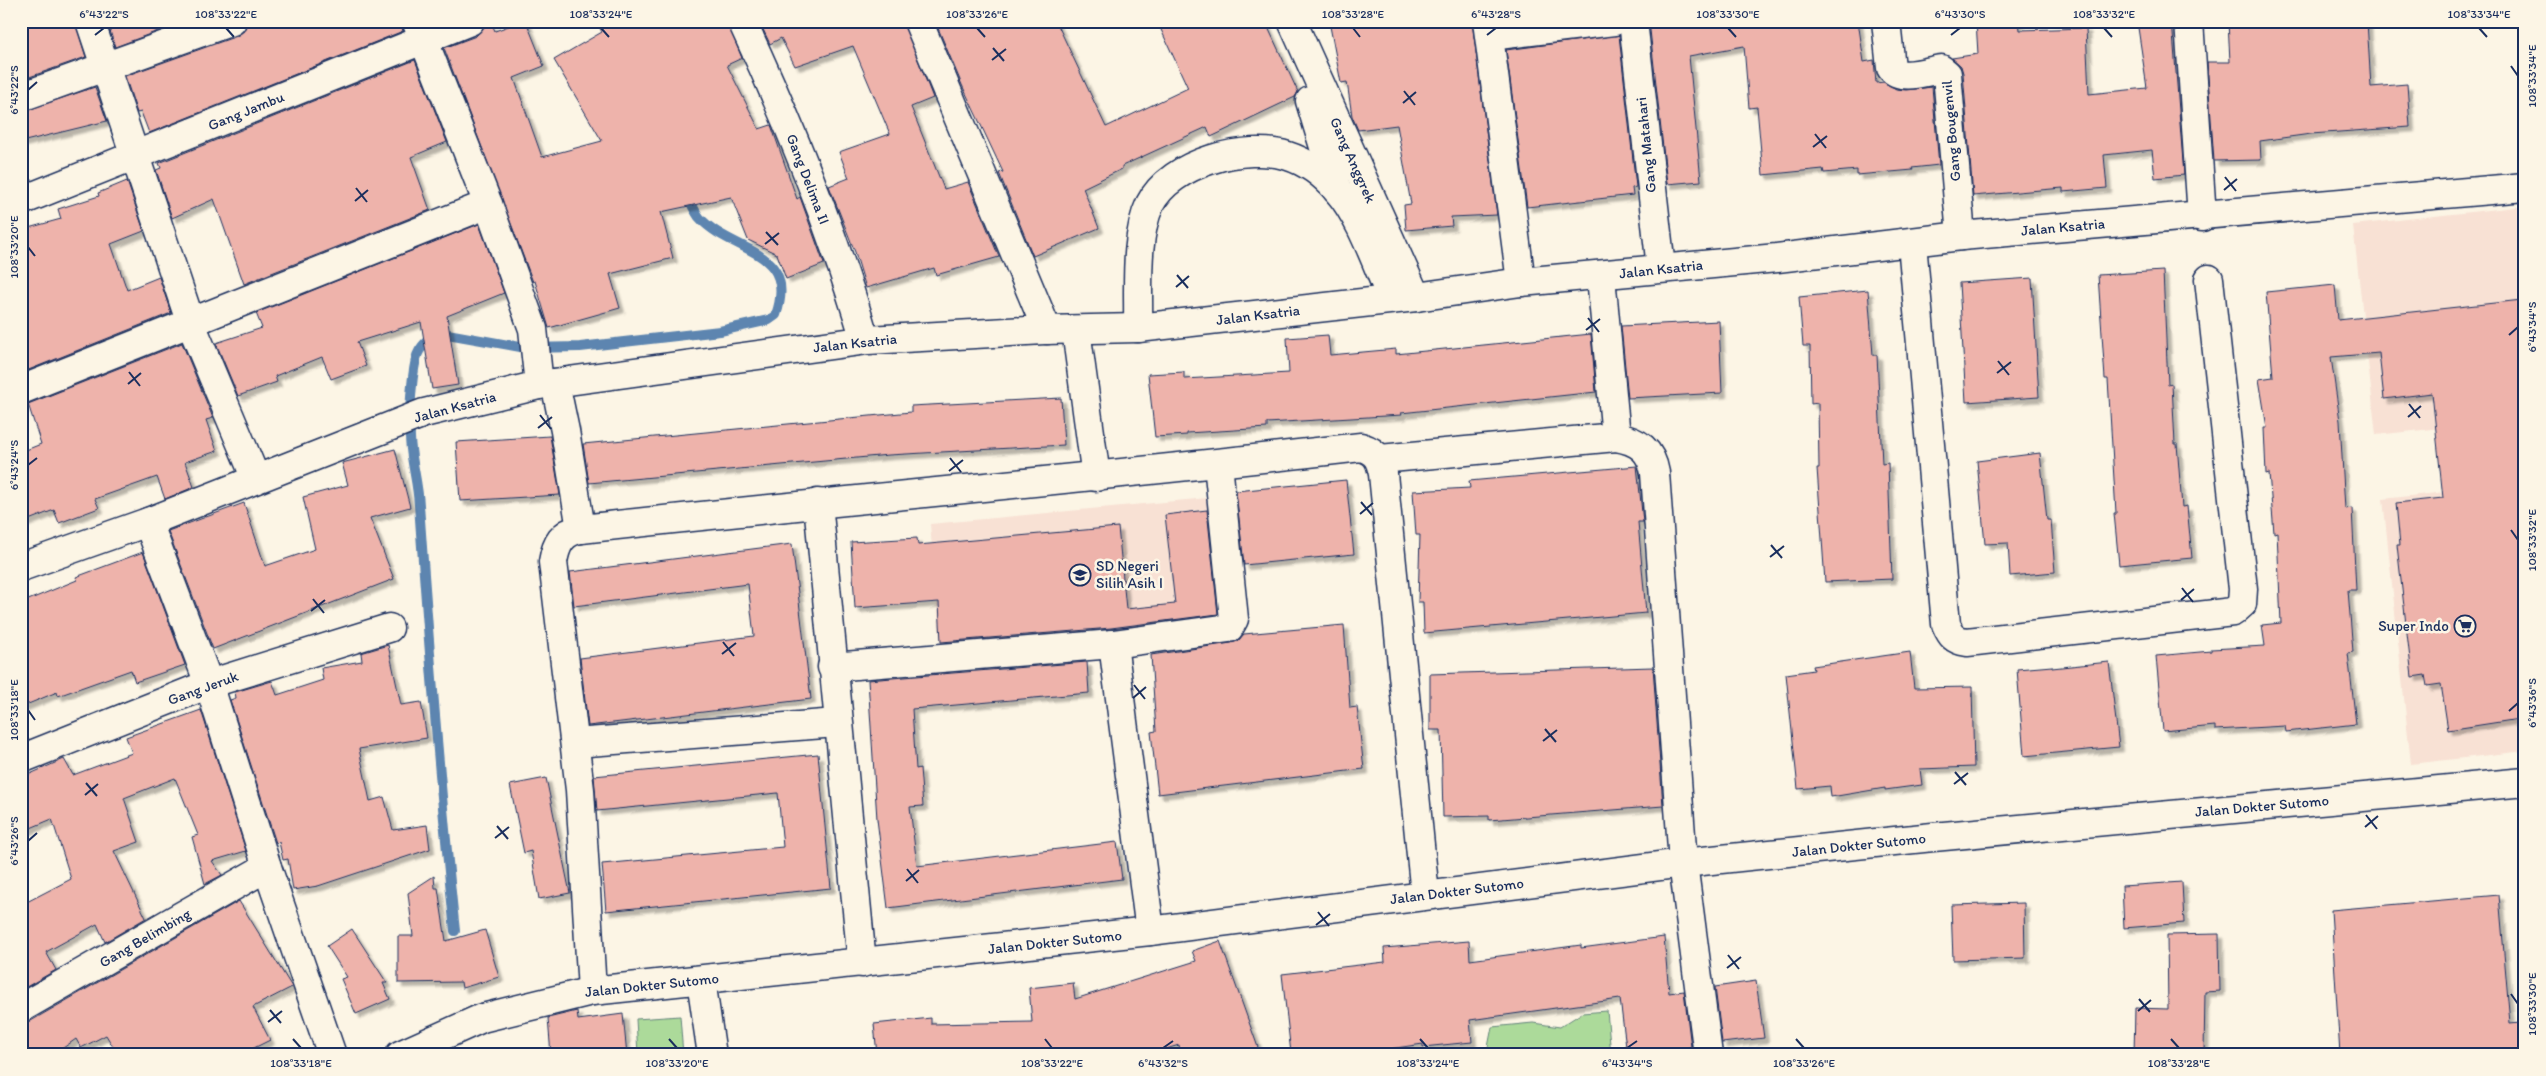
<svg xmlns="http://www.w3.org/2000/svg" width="2546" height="1076" viewBox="0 0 2546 1076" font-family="Itim,sans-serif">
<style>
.built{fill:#f8e1d4}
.green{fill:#acda9a;stroke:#64847c}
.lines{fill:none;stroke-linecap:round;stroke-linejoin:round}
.stream{stroke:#5d85b0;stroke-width:10}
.building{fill:#eeb3ab;stroke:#1b2f5e;filter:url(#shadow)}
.street-casing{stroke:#1b2f5e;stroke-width:31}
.street{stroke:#fcf5e5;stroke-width:28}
.ticks{fill:none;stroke:#1b2f5e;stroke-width:2}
.labels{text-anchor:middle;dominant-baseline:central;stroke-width:5;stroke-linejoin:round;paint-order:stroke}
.street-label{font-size:15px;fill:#1b2f5e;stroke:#fcf5e5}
.poi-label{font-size:15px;fill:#1b2f5e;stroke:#fcf5e5;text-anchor:start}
.neatline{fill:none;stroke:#1b2f5e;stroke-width:2}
.ticks-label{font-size:12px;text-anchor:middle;fill:#1b2f5e}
</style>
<defs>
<filter id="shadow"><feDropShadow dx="4.5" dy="4.5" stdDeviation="1" flood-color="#0004"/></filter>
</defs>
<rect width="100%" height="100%" fill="#fcf5e5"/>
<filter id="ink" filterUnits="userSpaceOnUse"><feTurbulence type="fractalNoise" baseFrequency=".02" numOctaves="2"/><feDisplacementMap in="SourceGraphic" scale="10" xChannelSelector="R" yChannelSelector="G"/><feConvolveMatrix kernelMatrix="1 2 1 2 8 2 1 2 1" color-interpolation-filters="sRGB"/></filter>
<g filter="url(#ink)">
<g class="built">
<polygon points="2525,206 2525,419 2376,435 2353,225"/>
<polygon points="2525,483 2525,751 2411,764 2383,499"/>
<polygon points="1218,497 1230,626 941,653 930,524"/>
</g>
<g class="green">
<polygon points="1607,1011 1611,1055 1483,1055 1488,1047 1492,1027 1533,1023 1560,1027 1582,1013"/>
<polygon points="680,1016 683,1055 638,1055 636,1019"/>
</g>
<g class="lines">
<path class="stream" d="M 455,931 C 440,789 429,647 419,505 C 418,486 413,468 411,449 C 408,427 411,381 416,359 C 419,347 430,336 442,333 L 526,348 L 580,347 L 720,331 L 769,320 L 776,315 C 799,248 730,253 699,217 C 694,210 690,201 687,193"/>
</g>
<g class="building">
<polygon points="21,21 75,21 86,57 21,80"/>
<polygon points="107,21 185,21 115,47"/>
<polygon points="247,21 400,21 403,31 149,133 141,112 137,113 125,76 237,36 244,31"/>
<polygon points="522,21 526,21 544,66 514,78 542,157 602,141 554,60 602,32 596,21 727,21 742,58 727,65 759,129 771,125 797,199 800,197 824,264 786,279 777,254 748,240 731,197 661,212 673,258 610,274 620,308 549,328 535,281 533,282 444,48 476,36 484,27 492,24 495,31"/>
<polygon points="759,21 903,21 933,98 911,107 944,189 968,182 999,257 936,275 934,268 866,288 855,252 829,186 849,178 839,152 890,134 853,46 795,66 781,38 770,44"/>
<polygon points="935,21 1056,21 1106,127 1188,88 1157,21 1265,21 1298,92 1295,97 1211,137 1207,127 1122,166 1122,169 1083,188 1099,228 1033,256 999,173 1003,172 962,85"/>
<polygon points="1329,21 1472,21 1497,215 1451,217 1452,226 1406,230 1404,205 1411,204 1397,125 1358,130 1352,116 1347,82 1341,83"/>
<polygon points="1649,21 1858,21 1864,62 1874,60 1876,83 1884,82 1896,89 1906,90 1932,87 1939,165 1912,168 1913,170 1857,175 1857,170 1824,173 1823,169 1763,175 1757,107 1749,108 1744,46 1689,56 1701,181 1667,184"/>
<polygon points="1976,21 2019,21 2020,30 2086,28 2089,94 2147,88 2137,21 2172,21 2184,175 2155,178 2152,150 2104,155 2107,188 2063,192 2063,188 1973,196 1963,73 1961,66 1952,58 1978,54"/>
<polygon points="2228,21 2367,21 2371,87 2407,84 2410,127 2311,134 2260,141 2261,160 2214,161 2207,62 2230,62"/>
<polygon points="1619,35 1636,187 1632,188 1633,195 1527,207 1506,50"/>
<polygon points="415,60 447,142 411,157 430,210 244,284 214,199 172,218 156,170 161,168 159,163"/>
<polygon points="95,87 107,121 21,142 21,112"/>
<polygon points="127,181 144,231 111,244 127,290 159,277 171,313 21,373 21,230 61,219 58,209 99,196 98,193"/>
<polygon points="479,224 504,293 447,316 458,385 432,389 421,322 357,342 366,366 331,379 322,357 275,376 277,382 238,396 216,343 262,328 256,313"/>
<polygon points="2163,271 2168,385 2172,384 2175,444 2177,444 2182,507 2187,506 2192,558 2119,565 2114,513 2116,513 2108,379 2105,379 2098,275"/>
<polygon points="2032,278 2039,397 1966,402 1959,283"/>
<polygon points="2335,285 2338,320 2522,300 2525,323 2525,704 2517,705 2519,719 2448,730 2441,684 2427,686 2425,675 2412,677 2397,545 2400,545 2396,503 2443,498 2432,393 2384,399 2379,353 2331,357 2340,421 2345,509 2352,508 2356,590 2348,590 2353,652 2348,653 2356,724 2286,732 2285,726 2215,730 2215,726 2163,731 2156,656 2211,651 2211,649 2265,646 2262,625 2281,623 2277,532 2274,533 2269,473 2266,474 2264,428 2267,428 2259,379 2273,377 2266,292"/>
<polygon points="1868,290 1873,355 1877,355 1882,464 1888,463 1892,579 1825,582 1817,468 1819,468 1818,403 1811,404 1810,346 1803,346 1799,297"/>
<polygon points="1719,321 1722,393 1628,398 1621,326"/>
<polygon points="1591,334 1596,392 1401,413 1402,415 1267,423 1267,428 1187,433 1187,435 1155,437 1148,374 1184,372 1184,379 1289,373 1287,338 1328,335 1330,355 1396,349 1396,354"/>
<polygon points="182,343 213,418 206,420 217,451 185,462 194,487 165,499 157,477 95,499 99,508 59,523 54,510 21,523 21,452 41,444 28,404"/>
<polygon points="1061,398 1064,445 889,455 589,483 583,444 911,412 911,406"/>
<polygon points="550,436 560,495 460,501 456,442"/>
<polygon points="395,449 410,507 370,518 394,579 213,649 168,531 244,503 265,566 315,549 303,497 348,485 342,463"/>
<polygon points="2040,453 2047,520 2051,520 2055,572 2010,576 2008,543 1985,544 1977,461"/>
<polygon points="1637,466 1643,522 1638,522 1646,613 1424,633 1423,602 1418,602 1420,535 1416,535 1413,491 1470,488 1469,481"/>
<polygon points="1346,480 1354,554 1244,565 1236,491"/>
<polygon points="1207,510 1218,614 1111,628 941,642 939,602 855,608 851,542 917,538 918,545 1118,527 1126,609 1175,604 1165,515"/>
<polygon points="792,544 811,699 588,726 580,658 754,636 748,584 574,606 570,572"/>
<polygon points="143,552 185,665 135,682 131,670 58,696 57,692 21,707 21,603 77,580 76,577"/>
<polygon points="1344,625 1350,708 1357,707 1364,769 1158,794 1151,732 1156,731 1151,655 1231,643 1238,641 1244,634"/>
<polygon points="388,645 401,705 421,702 427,738 359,749 370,801 384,797 393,830 427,825 430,849 318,886 293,890 288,859 283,860 279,842 276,843 230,700 236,698 235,692 272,681 277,695 323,680 321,668 362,661 361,653"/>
<polygon points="1910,652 1914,688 1972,687 1974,767 1920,769 1922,785 1885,790 1885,788 1831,797 1830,786 1798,789 1786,674 1814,670 1813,666"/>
<polygon points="1087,662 1089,693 912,709 916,769 920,768 923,806 910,807 917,866 1117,842 1122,879 888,908 877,819 868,680"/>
<polygon points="2109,662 2119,747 2024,756 2017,669 2052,666 2052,668"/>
<polygon points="1653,667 1663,806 1489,820 1489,816 1443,817 1441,730 1430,730 1430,674"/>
<polygon points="201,710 246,851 212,861 222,875 205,884 192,837 198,835 175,778 124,798 139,842 114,851 146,918 105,942 97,924 46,952 56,970 21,990 21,905 71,879 52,819 21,832 21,778 64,759 73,775 132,753 126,737"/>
<polygon points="818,754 831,888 606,911 602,864 783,847 778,793 597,811 594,776"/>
<polygon points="546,778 570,893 539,899 531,851 524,853 510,785"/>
<polygon points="434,876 435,888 438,888 446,941 485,930 499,977 462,988 461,982 398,983 398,936 413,936 408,893"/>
<polygon points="2182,882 2184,923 2124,928 2122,886"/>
<polygon points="2499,895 2510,1023 2520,1022 2523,1055 2340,1055 2331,910"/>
<polygon points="239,901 292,987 253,1007 270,1040 240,1055 118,1055 106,1035 81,1048 76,1039 53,1055 21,1055 21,1024 29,1022"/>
<polygon points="2024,903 2025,958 1953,960 1951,905"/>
<polygon points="352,929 387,983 383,983 390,999 356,1014 341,979 347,977 327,946"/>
<polygon points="2219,934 2220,991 2205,992 2204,1055 2134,1055 2135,1008 2168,1009 2167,935"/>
<polygon points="1664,937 1669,993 1684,991 1691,1047 1676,1049 1676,1055 1627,1055 1620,999 1470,1020 1472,1042 1423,1047 1423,1044 1348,1055 1291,1053 1282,974 1385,962 1384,948 1469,941 1470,960 1581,945 1581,948"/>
<polygon points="1220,941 1260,1053 1181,1055 1179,1045 1147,1055 997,1055 996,1049 877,1055 874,1024 931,1018 931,1024 1032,1022 1029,988 1073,983 1075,999 1196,961 1192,951"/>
<polygon points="1756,981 1764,1038 1722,1043 1715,987"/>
<polygon points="577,1011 578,1020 623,1014 627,1055 551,1055 548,1018"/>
</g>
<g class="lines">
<g class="street-casing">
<g id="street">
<polyline points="90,21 191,324 256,479"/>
<path d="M 742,21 C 790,124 833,231 865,340"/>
<polyline points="918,21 1047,330"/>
<polyline points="1292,21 1416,297"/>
<polyline points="1487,21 1521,282"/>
<polyline points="1633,21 1661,268"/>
<path d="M 1886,21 L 1891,68 C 1901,81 1927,71 1941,69 L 1947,74 L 1961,236"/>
<polyline points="2189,21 2202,217"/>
<polyline points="417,23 488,204 533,329 539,385"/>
<polyline points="1490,36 1614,21"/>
<polyline points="21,97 232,21"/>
<polyline points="1310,101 1337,190"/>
<polyline points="21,201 470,21"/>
<path d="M 1912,243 L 1946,624 C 1951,636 1954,640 1967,642 L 2233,612 L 2242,604 L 2243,589 L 2209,279"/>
<polyline points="1601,277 1616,437"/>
<path d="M 1138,328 C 1139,291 1134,238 1150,204 C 1171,162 1246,143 1288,156 C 1307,162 1325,176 1338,191 C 1361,217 1377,266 1392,299"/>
<polyline points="1076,330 1096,477"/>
<polyline points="555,383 565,431 581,529"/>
<polyline points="21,390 488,204"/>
<path d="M 1380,459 L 1616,437 C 1639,441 1651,450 1655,473 L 1683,863 L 1708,1055"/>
<polyline points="818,503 862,963"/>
<polyline points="148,522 209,684 267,867 332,1055"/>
<polyline points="21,567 148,522 424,413 539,385 868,340 1044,330 1138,328 1416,297 1521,282 1777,258 1961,236 2525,187"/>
<polyline points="1113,644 1150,931"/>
<polyline points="832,667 1113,644 1229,628 1234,619 1218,464"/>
<polyline points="575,743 837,723"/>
<polyline points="21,759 209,684 389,628"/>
<polyline points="701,980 712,1055"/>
<path d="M 592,991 L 580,790 L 553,562 C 556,544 562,532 581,529 C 841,500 1102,477 1361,447 C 1377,452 1380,459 1383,474 L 1425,895"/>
<polyline points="21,1008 267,867"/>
<polyline points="400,1055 482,1018 592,991 1150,931 1683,863 1933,837 2525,782"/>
</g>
</g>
<use href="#street" class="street"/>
</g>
</g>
<path class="ticks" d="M 226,28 L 234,37M 601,28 L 609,37M 977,28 L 985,37M 1353,28 L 1360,37M 1728,28 L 1736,37M 2104,28 L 2112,37M 2479,28 L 2487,37M 95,35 L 104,28M 1487,35 L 1496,28M 1951,35 L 1960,28M 993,48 L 1004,61M 992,60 L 1006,49M 2511,66 L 2518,76M 28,90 L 37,82M 1404,91 L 1415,105M 1403,103 L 1416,92M 1815,134 L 1826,148M 1813,147 L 1827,136M 2225,177 L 2236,191M 356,188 L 367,202M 2224,190 L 2237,179M 355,201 L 368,190M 766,232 L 778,245M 765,244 L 779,233M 28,247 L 35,256M 1177,275 L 1188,288M 1176,287 L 1189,276M 1588,318 L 1599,332M 1586,330 L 1600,319M 2509,335 L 2518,327M 1998,361 L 2009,375M 129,372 L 140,386M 1997,373 L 2011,362M 128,384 L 141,373M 2409,404 L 2420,418M 540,415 L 551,429M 2408,417 L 2421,406M 538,428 L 552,417M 950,458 L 961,472M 28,465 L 37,458M 949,471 L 963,460M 1361,502 L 1372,515M 1360,514 L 1373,503M 2511,530 L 2518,540M 1771,545 L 1782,558M 1770,557 L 1784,546M 2182,588 L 2193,602M 313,599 L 324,613M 2181,600 L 2194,589M 311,611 L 325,600M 723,642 L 734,656M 722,654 L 736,643M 1134,685 L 1145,699M 1133,698 L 1146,687M 28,710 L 35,720M 2509,711 L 2518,703M 1545,729 L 1556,742M 1543,741 L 1557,730M 1955,772 L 1966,785M 86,783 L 97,796M 1954,784 L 1968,773M 85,795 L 98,784M 2366,815 L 2377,829M 497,826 L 508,839M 2365,827 L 2378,816M 495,838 L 509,827M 28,841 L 37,833M 907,869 L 918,883M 906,881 L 919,870M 1318,912 L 1329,926M 1316,925 L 1330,914M 1728,955 L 1739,969M 1727,968 L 1741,957M 2511,994 L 2518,1004M 2139,999 L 2150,1012M 270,1010 L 281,1023M 2138,1011 L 2151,1000M 268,1022 L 282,1011M 293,1039 L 301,1048M 669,1039 L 677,1048M 1045,1039 L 1052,1048M 1420,1039 L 1428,1048M 1796,1039 L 1804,1048M 2171,1039 L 2179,1048M 1163,1048 L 1173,1041M 1627,1048 L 1637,1041"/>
<defs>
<g id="school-ring" transform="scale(1.125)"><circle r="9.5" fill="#fcf5e5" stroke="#1b2f5e" stroke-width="1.5"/><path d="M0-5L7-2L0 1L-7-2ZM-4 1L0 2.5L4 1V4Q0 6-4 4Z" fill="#1b2f5e"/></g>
<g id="supermarket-ring" transform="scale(1.125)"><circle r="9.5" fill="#fcf5e5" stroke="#1b2f5e" stroke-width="1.5"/><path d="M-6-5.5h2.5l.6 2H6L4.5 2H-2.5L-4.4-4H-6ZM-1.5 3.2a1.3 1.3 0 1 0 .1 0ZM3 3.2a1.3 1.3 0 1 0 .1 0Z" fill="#1b2f5e"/></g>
</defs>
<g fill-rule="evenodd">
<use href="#school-ring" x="1080" y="575"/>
<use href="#supermarket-ring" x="2465" y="626"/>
</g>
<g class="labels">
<g class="street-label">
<text transform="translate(246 111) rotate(-22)">Gang Jambu</text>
<text transform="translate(1951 131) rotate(-95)">Gang Bougenvil</text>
<text transform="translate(1646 145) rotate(-96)">Gang Matahari</text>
<text transform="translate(1353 160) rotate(66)">Gang Anggrek</text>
<text transform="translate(808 179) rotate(69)">Gang Delima II</text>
<text transform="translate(2063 227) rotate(-5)">Jalan Ksatria</text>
<text transform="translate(1661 269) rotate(-6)">Jalan Ksatria</text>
<text transform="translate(1258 315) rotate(-7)">Jalan Ksatria</text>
<text transform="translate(855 343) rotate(-6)">Jalan Ksatria</text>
<text transform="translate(455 407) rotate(-15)">Jalan Ksatria</text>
<text transform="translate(203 688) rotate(-20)">Gang Jeruk</text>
<text transform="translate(2262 806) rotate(-5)">Jalan Dokter Sutomo</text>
<text transform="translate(1859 845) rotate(-6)">Jalan Dokter Sutomo</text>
<text transform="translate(1457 891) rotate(-7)">Jalan Dokter Sutomo</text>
<text transform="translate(145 938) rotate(-30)">Gang Belimbing</text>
<text transform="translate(1055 942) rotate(-6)">Jalan Dokter Sutomo</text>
<text transform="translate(652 985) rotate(-6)">Jalan Dokter Sutomo</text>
</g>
<g class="poi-label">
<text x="1096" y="566">SD Negeri<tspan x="1096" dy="17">Silih Asih I</tspan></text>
<text x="2449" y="626" text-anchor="end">Super Indo</text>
</g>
</g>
<rect width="2546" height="1076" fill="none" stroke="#fcf5e5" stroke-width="55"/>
<rect x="28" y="28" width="2490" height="1020" class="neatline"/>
<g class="ticks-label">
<text x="104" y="18">6°43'22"S</text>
<text x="226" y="18">108°33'22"E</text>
<text x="601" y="18">108°33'24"E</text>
<text x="977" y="18">108°33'26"E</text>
<text x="1353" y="18">108°33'28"E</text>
<text x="1496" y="18">6°43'28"S</text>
<text x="1728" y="18">108°33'30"E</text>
<text x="1960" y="18">6°43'30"S</text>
<text x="2104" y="18">108°33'32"E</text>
<text x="2479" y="18">108°33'34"E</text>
<text transform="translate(2532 76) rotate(-90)" y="4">108°33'34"E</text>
<text transform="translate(14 90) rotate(-90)" y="4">6°43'22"S</text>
<text transform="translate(14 247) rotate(-90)" y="4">108°33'20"E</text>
<text transform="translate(2532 327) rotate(-90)" y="4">6°43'34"S</text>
<text transform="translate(14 465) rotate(-90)" y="4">6°43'24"S</text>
<text transform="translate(2532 540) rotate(-90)" y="4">108°33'32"E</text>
<text transform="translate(2532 703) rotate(-90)" y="4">6°43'36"S</text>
<text transform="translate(14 710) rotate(-90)" y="4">108°33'18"E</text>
<text transform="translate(14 841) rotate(-90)" y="4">6°43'26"S</text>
<text transform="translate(2532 1004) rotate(-90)" y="4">108°33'30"E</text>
<text x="301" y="1067">108°33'18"E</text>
<text x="677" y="1067">108°33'20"E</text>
<text x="1052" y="1067">108°33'22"E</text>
<text x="1163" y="1067">6°43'32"S</text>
<text x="1428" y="1067">108°33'24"E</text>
<text x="1627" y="1067">6°43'34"S</text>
<text x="1804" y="1067">108°33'26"E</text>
<text x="2179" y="1067">108°33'28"E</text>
</g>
</svg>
